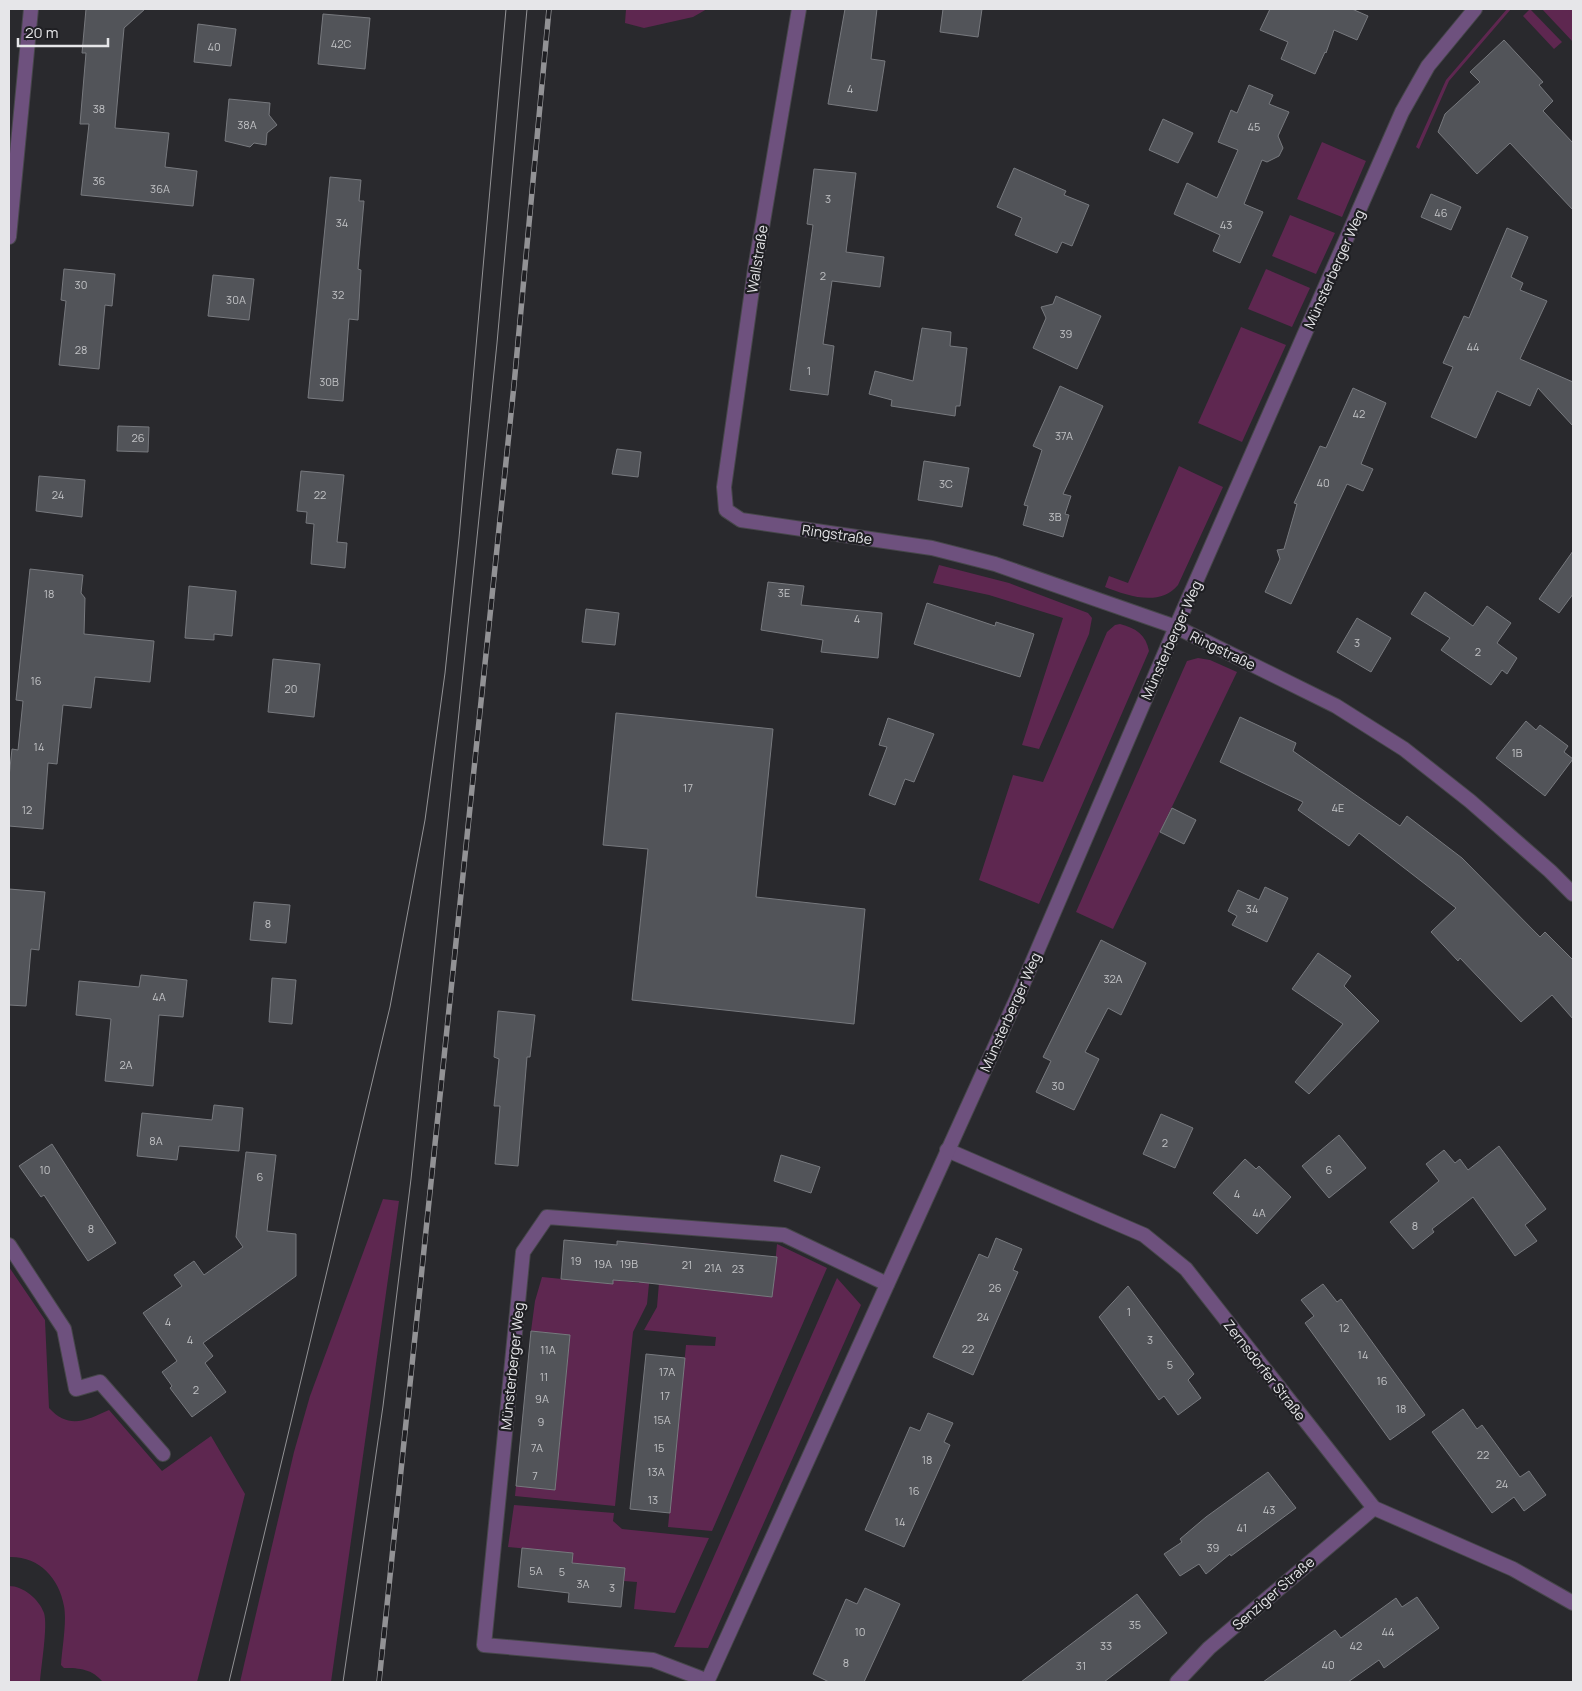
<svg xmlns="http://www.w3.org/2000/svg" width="1582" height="1691" viewBox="0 0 1582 1691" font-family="Manrope,sans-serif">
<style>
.green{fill:#5e2750}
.building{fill:#525459;stroke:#77797e}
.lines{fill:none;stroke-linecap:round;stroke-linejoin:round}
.minor-casing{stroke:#47474b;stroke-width:16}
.minor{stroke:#6e517e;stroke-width:14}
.tram{stroke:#929295;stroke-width:1}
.rail-casing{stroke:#929295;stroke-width:5.5}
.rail{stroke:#1f1f23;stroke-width:4;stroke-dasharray:11;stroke-linecap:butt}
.labels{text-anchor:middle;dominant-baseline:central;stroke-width:4.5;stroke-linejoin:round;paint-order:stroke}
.number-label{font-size:11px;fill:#c1c2c5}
.street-label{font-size:14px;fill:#e6e6e9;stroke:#1f1f23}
</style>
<rect width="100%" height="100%" fill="#29292d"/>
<g class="green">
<polygon points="626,9 707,9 693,17 644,28 625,23"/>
<polygon points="1507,9 1511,9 1449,81 1419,149 1416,147 1446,80"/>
<polygon points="1530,9 1562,42 1554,49 1523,16"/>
<polygon points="1542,9 1573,9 1573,42"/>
<polygon points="1322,142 1366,161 1342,217 1297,199"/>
<polygon points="1290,215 1335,233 1316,274 1272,256"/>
<polygon points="1266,269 1310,288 1292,327 1248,309"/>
<polygon points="1241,327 1286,345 1242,442 1198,423"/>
<path d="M 1179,466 L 1223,487 L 1178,585 C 1160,607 1128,596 1105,587 L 1109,576 L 1128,583 Z"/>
<polygon points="939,565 1009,583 1088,613 1092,618 1089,634 1039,749 1022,745 1063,618 989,595 933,583"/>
<path d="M 1120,624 C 1136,628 1146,635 1149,651 L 1039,904 L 979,880 L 1013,775 L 1043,782 L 1107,632 L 1115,625 Z"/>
<polygon points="1198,658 1210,660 1237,672 1113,929 1076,912 1187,661"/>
<polygon points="383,1199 399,1201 331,1682 240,1682 294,1452 310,1396"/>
<polygon points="643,1243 653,1244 647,1304 633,1332 615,1506 515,1496 516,1486 555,1489 570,1335 531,1331 535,1301 542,1277 612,1284 613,1280 639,1283"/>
<polygon points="777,1244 827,1268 712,1531 668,1527 686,1345 715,1346 716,1337 644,1330 657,1307 662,1246 673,1246 669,1285 772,1297"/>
<path d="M 9,1267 L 45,1320 L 49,1408 C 69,1430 87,1420 109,1410 L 162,1471 L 211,1436 L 245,1494 L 197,1682 L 103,1682 C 92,1669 80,1668 64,1668 L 61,1665 C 62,1648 67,1622 64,1606 C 59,1578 39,1556 9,1557 Z"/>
<polygon points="837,1278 861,1305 708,1648 674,1647"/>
<polygon points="514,1505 614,1513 613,1521 622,1529 709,1538 675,1613 634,1609 637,1582 624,1581 625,1568 572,1563 573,1553 508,1547"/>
<path d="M 9,1586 C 23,1586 39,1599 44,1613 C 48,1626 41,1666 40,1682 L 9,1682 Z"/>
</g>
<g class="building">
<polygon points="86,9 145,9 124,28 115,128 169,133 165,167 197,171 193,206 81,195 89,124 80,124 86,53 82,53"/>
<polygon points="845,9 877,9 871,59 885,61 877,111 828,104"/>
<polygon points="943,9 982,9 978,37 940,32"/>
<polygon points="1270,9 1352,9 1368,16 1357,40 1334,30 1326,53 1325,52 1315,74 1281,59 1288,42 1260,30"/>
<polygon points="323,14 370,18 365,69 318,64"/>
<polygon points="198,24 236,29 231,66 194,62"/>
<polygon points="1504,40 1543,82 1539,85 1553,101 1543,111 1573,143 1573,210 1510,143 1477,174 1438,132 1445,114 1480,82 1470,72"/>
<polygon points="1249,85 1273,95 1269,104 1289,112 1278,136 1283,148 1279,156 1267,162 1262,160 1244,204 1263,212 1240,263 1213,251 1220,235 1174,214 1187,183 1217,198 1238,150 1218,142 1231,110 1237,113"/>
<polygon points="229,99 270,103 269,115 277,125 267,133 266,145 254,143 250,147 225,141"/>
<polygon points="1163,119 1193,133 1178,163 1149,150"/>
<polygon points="1014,168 1066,191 1064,195 1089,205 1072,246 1062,242 1057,253 1015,235 1022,218 997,207"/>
<polygon points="814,169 856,173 846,252 884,257 880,287 832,281 823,344 834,346 828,395 790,390 813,225 807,224"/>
<polygon points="330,177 361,180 359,201 364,201 358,269 361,270 358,320 349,319 343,401 308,398"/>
<polygon points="1431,194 1461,207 1451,230 1421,217"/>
<polygon points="1507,228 1528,237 1511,277 1523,283 1520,290 1547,301 1520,359 1573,382 1573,426 1538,388 1530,406 1497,391 1476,438 1431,417 1453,367 1443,363 1464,316 1469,318"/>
<polygon points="64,269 115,274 112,306 105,305 99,369 59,365 66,301 61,300"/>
<polygon points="213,275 254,279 249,320 208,316"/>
<polygon points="1056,296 1101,316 1077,369 1033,348 1046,318 1041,307 1053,304"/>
<polygon points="922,328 951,332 950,346 967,348 960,406 956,406 955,416 891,406 892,400 869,394 875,371 913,381"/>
<polygon points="1060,386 1103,406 1063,494 1071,496 1065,514 1069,515 1063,537 1023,525 1028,506 1024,505 1042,450 1033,446"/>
<polygon points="1353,388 1386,403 1361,464 1373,469 1363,491 1347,484 1291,604 1265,592 1280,559 1277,550 1284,549 1297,504 1294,503 1320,446 1326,448"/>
<polygon points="118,426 149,427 148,452 117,451"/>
<polygon points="617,449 641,452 638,477 612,474"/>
<polygon points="924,461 969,468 962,507 918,500"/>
<polygon points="301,471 344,475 337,542 347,543 345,568 311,564 314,524 306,523 307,512 297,511"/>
<polygon points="39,476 85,480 82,517 36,511"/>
<polygon points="1573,551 1573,594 1559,613 1539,599"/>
<polygon points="30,569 83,575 81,593 85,598 84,634 154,641 150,682 95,677 91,708 63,705 57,764 48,763 43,829 9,826 9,777 12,749 18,750 23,701 16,700"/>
<polygon points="768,582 804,586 801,605 882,613 878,658 821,652 823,640 761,630"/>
<polygon points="189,586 236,591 232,636 214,634 214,640 185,638"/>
<polygon points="1425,592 1473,626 1487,606 1511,623 1497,643 1517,658 1507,674 1502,670 1491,685 1441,650 1450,638 1411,614"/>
<polygon points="927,603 995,626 996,622 1034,634 1020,677 914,644"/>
<polygon points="586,609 619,613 615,645 582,642"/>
<polygon points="1357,618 1391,638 1371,672 1337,652"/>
<polygon points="273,659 320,664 314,717 268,712"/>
<polygon points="616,713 773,729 756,897 865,909 854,1024 632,1000 648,849 603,845"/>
<polygon points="1240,717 1296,743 1293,751 1400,826 1407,816 1462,858 1540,937 1545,932 1573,960 1573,1019 1552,995 1521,1022 1460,958 1458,961 1431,932 1456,908 1359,833 1349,846 1298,810 1303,802 1220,762"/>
<polygon points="888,718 934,734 914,782 905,779 895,805 869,795 887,747 879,745"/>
<polygon points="1526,721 1536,730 1540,725 1568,746 1564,752 1573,759 1545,796 1496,758"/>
<polygon points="1172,808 1196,820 1184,844 1160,832"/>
<polygon points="1265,887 1288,898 1267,942 1232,925 1237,916 1228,911 1238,890 1259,900"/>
<polygon points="9,889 45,892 39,950 31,949 26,1006 9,1005"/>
<polygon points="254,902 290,905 286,943 250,940"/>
<polygon points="1101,940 1146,963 1121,1015 1108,1008 1085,1052 1099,1059 1074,1110 1036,1092 1051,1061 1043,1057"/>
<polygon points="1318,953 1351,976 1344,986 1379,1021 1309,1094 1295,1082 1343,1024 1292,989"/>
<polygon points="141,975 187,980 183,1017 159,1015 153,1086 105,1081 111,1019 76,1015 79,981 139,987"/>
<polygon points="272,978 296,980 292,1024 269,1022"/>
<polygon points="498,1011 535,1015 530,1057 527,1057 518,1166 495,1164 500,1106 494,1106 499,1059 494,1057"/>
<polygon points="214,1105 243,1108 239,1151 179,1146 177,1160 137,1156 142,1113 212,1120"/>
<polygon points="1161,1114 1193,1128 1175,1168 1143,1154"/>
<polygon points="1339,1135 1366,1168 1329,1198 1302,1166"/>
<polygon points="52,1144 116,1243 88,1261 44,1195 41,1197 19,1166"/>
<polygon points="1499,1146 1546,1209 1525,1225 1537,1241 1515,1256 1473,1197 1432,1229 1434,1232 1413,1249 1390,1222 1439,1181 1426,1164 1444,1150 1455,1163 1460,1159 1468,1170"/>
<polygon points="246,1152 276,1155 267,1231 296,1234 296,1276 203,1343 213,1356 205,1363 226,1392 192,1417 170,1388 172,1386 162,1372 177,1361 143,1313 182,1286 174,1275 194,1261 204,1275 243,1247 236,1237"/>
<polygon points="781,1155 820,1167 811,1193 774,1181"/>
<polygon points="1245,1159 1256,1169 1259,1166 1291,1197 1257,1234 1213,1193"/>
<polygon points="996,1238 1022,1249 1013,1270 1018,1272 973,1375 933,1357 979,1254 988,1258"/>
<polygon points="564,1240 617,1245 617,1241 777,1257 772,1297 639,1282 613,1280 613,1284 561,1279"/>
<polygon points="1323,1284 1337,1302 1341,1299 1425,1415 1390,1440 1305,1323 1314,1316 1301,1300"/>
<polygon points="1128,1286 1194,1374 1188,1380 1201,1398 1178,1415 1164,1396 1159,1400 1099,1317"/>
<polygon points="531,1331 570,1335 555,1490 516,1486"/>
<polygon points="646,1354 685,1358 670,1513 630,1509"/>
<polygon points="1463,1409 1477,1429 1482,1425 1520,1477 1529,1471 1546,1495 1524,1511 1514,1497 1492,1513 1432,1432"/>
<polygon points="928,1413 953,1423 944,1442 950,1445 904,1547 865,1530 910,1427 920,1431"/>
<polygon points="1268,1472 1296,1508 1231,1556 1230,1554 1206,1574 1199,1564 1180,1576 1164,1554 1182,1542 1180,1539 1206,1517"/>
<polygon points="522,1548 573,1553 572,1563 625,1568 621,1607 568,1602 569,1593 518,1587"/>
<polygon points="865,1588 900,1604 864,1682 829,1682 813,1674 846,1599 857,1604"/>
<polygon points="1137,1594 1167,1633 1121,1669 1104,1682 1021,1682"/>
<polygon points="1417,1597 1439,1628 1384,1668 1379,1660 1348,1682 1263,1682 1335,1630 1341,1638 1396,1598 1402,1607"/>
</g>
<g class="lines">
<g class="minor-casing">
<g id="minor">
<polyline points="799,9 755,269 724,487 726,510 741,520 932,548 995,564 1176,627 1336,706 1404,749 1470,801 1550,871 1573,894"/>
<polyline points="9,237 31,9"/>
<polyline points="947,1150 1144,1235 1186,1269 1374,1508 1513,1569 1573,1603"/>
<polyline points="9,1245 64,1329 76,1389 100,1382 163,1454"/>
<polyline points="708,1681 653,1660 484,1645 523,1252 547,1217 784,1235 887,1284"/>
<polyline points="707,1682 1017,998 1176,627 1402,112 1428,66 1475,9"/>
<polyline points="1177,1682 1209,1648 1374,1508"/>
</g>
</g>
<use href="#minor" class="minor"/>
<g class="tram">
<polyline points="229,1682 390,1007 425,820 445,673 459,538 506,9"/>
<polyline points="343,1682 383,1406 411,1179 497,343 527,9"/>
</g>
<g class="rail-casing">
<polyline id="rail" points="379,1682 514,385 549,9"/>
</g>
<use href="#rail" class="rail"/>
</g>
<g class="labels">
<g class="number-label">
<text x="341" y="43">42C</text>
<text x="214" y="46">40</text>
<text x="850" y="88">4</text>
<text x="99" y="108">38</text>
<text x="247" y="124">38A</text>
<text x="1254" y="126">45</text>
<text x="99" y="180">36</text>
<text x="160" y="188">36A</text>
<text x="828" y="198">3</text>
<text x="1441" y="212">46</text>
<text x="342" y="222">34</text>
<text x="1226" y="224">43</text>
<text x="823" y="275">2</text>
<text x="81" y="284">30</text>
<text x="338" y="294">32</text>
<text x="236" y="299">30A</text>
<text x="1066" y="333">39</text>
<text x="1473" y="346">44</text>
<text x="81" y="349">28</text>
<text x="809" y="370">1</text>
<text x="329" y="381">30B</text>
<text x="1359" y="413">42</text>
<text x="1064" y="435">37A</text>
<text x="138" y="437">26</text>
<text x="1323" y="482">40</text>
<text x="946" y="483">3C</text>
<text x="58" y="494">24</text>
<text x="320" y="494">22</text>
<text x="1055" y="516">3B</text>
<text x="784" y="592">3E</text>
<text x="49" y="593">18</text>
<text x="857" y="618">4</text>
<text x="1357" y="642">3</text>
<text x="1478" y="651">2</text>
<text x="36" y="680">16</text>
<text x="291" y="688">20</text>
<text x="39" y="746">14</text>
<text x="1517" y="752">1B</text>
<text x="688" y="787">17</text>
<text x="1338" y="807">4E</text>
<text x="27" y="809">12</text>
<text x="1252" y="908">34</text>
<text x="268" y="923">8</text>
<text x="1113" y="978">32A</text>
<text x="159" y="996">4A</text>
<text x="126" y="1064">2A</text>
<text x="1058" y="1085">30</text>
<text x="156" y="1140">8A</text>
<text x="1165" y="1142">2</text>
<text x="45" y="1169">10</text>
<text x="1329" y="1169">6</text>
<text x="260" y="1176">6</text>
<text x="1237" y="1193">4</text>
<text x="1259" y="1212">4A</text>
<text x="1415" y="1225">8</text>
<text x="91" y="1228">8</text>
<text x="576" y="1260">19</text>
<text x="603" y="1263">19A</text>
<text x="629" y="1263">19B</text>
<text x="687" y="1264">21</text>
<text x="713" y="1267">21A</text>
<text x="738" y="1268">23</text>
<text x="995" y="1287">26</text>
<text x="1129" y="1311">1</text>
<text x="983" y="1316">24</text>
<text x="168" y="1321">4</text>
<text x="1344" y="1327">12</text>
<text x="190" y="1339">4</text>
<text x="1150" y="1339">3</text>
<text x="968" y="1348">22</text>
<text x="548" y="1349">11A</text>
<text x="1363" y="1354">14</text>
<text x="1170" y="1364">5</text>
<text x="667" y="1371">17A</text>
<text x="544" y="1376">11</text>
<text x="1382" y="1380">16</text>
<text x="196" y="1389">2</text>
<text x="665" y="1395">17</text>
<text x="542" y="1398">9A</text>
<text x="1401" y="1408">18</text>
<text x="662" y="1419">15A</text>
<text x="541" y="1421">9</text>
<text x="537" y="1447">7A</text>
<text x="659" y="1447">15</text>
<text x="1483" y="1454">22</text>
<text x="927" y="1459">18</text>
<text x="656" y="1471">13A</text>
<text x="535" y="1475">7</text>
<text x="1502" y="1483">24</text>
<text x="914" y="1490">16</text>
<text x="653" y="1499">13</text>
<text x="1269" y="1509">43</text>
<text x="900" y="1521">14</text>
<text x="1242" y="1527">41</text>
<text x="1213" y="1547">39</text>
<text x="536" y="1570">5A</text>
<text x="562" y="1571">5</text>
<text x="583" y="1583">3A</text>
<text x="612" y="1587">3</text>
<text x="1135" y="1624">35</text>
<text x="860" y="1631">10</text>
<text x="1388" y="1631">44</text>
<text x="1106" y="1645">33</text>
<text x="1356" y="1645">42</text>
<text x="846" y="1662">8</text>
<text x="1328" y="1664">40</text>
<text x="1081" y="1665">31</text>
</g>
<g class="street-label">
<text transform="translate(757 259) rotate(-81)">Wallstraße</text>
<text transform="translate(1334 269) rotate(-66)">Münsterberger Weg</text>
<text transform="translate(837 534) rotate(8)">Ringstraße</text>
<text transform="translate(1171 640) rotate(-66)">Münsterberger Weg</text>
<text transform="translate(1223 650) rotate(26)">Ringstraße</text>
<text transform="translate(1010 1012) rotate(-66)">Münsterberger Weg</text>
<text transform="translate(512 1366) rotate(-84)">Münsterberger Weg</text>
<text transform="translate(1265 1370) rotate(52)">Zernsdorfer Straße</text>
<text transform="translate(1273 1593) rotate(-41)">Senziger Straße</text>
</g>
</g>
<rect width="1582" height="1691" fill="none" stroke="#e6e6e9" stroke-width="20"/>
<path d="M18 38v8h90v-8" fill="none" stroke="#e6e6e9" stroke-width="2.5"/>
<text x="25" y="38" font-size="15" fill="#e6e6e9" stroke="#1f1f23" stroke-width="4" paint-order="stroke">20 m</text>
</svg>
